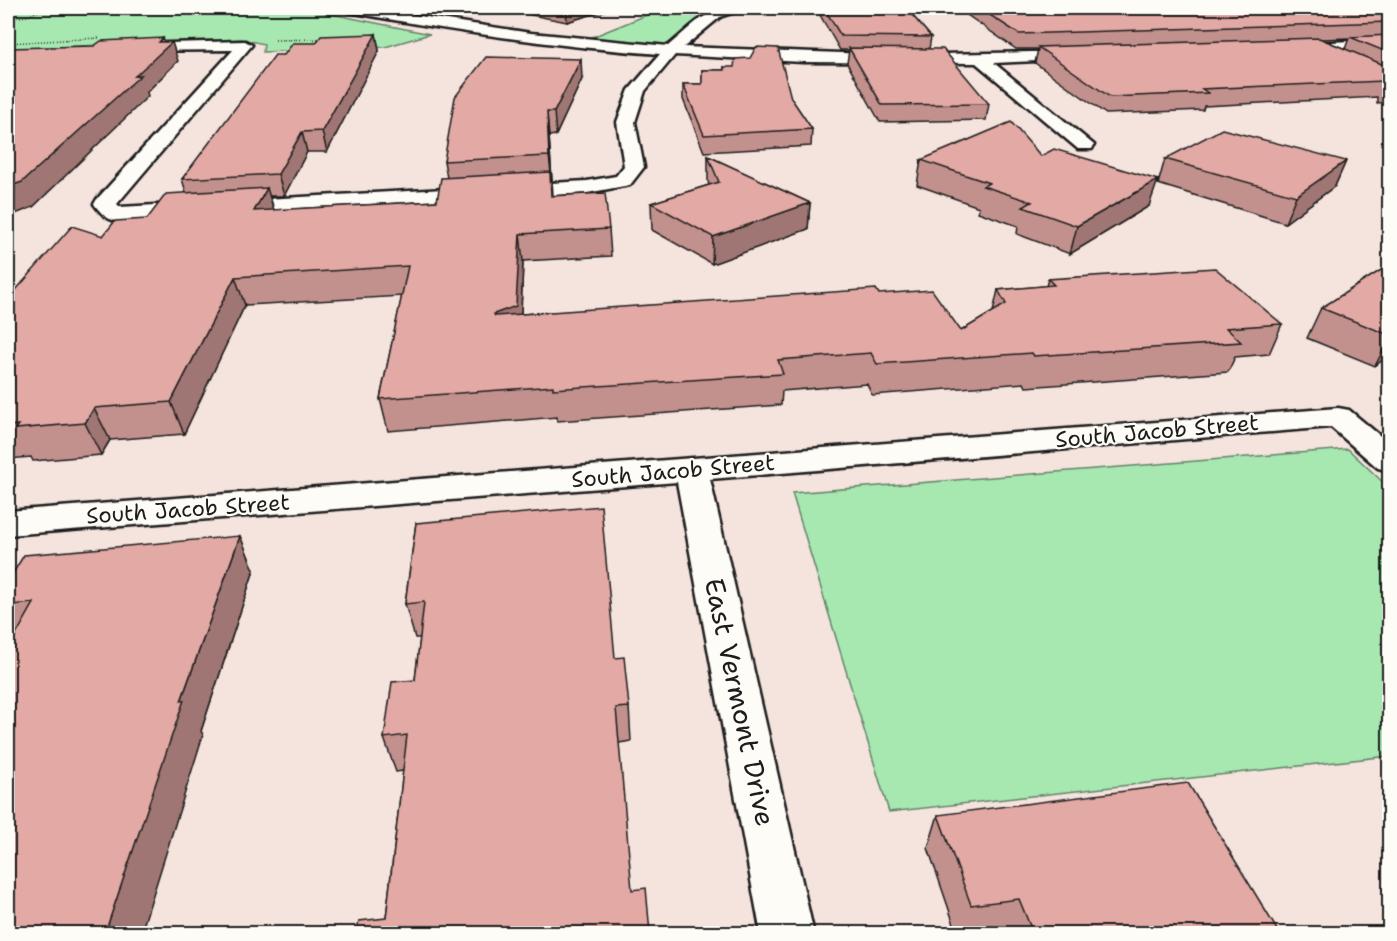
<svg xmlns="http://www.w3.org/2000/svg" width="1397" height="941" viewBox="0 0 1397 941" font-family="'Shantell Sans',sans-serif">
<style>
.green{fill:#a7e8b1;stroke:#628266;stroke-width:1.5}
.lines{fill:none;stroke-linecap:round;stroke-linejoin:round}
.minor-casing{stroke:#1c1c1c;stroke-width:5}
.path{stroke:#1c1c1c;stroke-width:1.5;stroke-dasharray:1 2;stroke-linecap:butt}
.minor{fill:#fdfcf7;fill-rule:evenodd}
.wall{fill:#c3918d;stroke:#1c1c1c;stroke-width:1.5;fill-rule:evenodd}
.shaded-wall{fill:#9f7673;stroke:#1c1c1c;stroke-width:1.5}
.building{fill:#e3a9a4;stroke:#1c1c1c;stroke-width:1.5}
.labels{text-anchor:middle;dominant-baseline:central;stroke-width:4.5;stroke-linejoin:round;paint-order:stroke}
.street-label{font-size:22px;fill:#1c1c1c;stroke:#fdfcf7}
.near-street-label{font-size:27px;fill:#1c1c1c;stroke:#fdfcf7}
</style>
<rect width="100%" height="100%" fill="#f5e3de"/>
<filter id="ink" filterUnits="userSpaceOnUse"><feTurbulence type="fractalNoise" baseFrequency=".0167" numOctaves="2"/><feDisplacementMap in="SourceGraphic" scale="12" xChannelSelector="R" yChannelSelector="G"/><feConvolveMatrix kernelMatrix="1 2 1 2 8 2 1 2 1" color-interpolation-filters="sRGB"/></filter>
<g filter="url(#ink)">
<g class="green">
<polygon points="8,8 302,8 430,34 385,47 263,52 264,44 241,39 8,49"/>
<polygon points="664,8 733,8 715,14 670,52 575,44"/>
<polygon points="1348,449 1389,488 1389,756 889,812 792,493"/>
</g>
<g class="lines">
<g class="minor-casing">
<g id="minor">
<path d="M 342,8 L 368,8 L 531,33 L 668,46 C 694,25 704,8 739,8 L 738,11 L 720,17 L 684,47 L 894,55 L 1079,51 L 1087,56 L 1084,59 L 994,63 L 1094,145 L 1092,149 L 1078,149 L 976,63 L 803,62 L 675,55 L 645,91 L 635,122 L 644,167 L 630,185 L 587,193 L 115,221 C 105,218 100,212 94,204 L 97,199 L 233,50 L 125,51 L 123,48 L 130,44 L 245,41 L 252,45 L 117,204 L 120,207 L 587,181 L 616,176 L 624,166 L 617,122 L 629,90 L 660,54 C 555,47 452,31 349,12 Z"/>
<polygon points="837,8 946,8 939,12 844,12"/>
<polygon points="1390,39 1390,47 1292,52 1285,48 1292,44"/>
<polygon points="1338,408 1349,410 1390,444 1390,471 1378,468 1331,427 710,479 814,934 761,934 677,482 8,535 8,511"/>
</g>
</g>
<g class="path">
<polyline points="8,18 28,16 38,11 99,8"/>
<polyline points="275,40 321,39"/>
<polyline points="8,43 100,38"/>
</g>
<use href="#minor" class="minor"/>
</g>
<g class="wall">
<polygon points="496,8 613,8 567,22"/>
<polygon points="816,8 906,8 931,37 929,49 989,104 986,120 880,122 847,63 849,50 840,50"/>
<path d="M 957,8 L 1389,8 L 1389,102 L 1377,103 L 1377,97 L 1204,106 L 1203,110 L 1106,114 L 1035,63 L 1038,49 L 1016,49 ZM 1349,38 L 1345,49 L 1322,39 Z"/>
<polygon points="376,34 379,51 327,152 307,152 284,196 270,196 274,210 437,201 447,178 444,161 582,79 556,135 549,136 553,195 609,229 611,256 523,261 521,314 879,294 961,331 993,312 998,290 1046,286 1048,279 1282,324 1269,354 1235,357 1228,372 1026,387 1024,383 872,395 867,384 782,391 781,405 557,421 557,417 388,431 380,399 402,296 245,305 184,434 110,440 101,455 33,461 31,457 8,459 8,299 103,236 147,219 186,192 182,179 284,55 316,43"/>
<polygon points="724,67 791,98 812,129 811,146 704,152 683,99 683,84 702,84 702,70 724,70"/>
<polygon points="708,156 810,203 808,229 712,264 652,230 651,203 709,185 708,181"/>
<polygon points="1041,156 1149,206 1070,254 1017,234 1018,226 978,212 979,207 917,185 921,160"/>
<polygon points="1165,159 1346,161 1335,186 1285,223 1158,184"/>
<polygon points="1389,265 1389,355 1375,366 1307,338 1321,308"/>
<polygon points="416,523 615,658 629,707 631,741 619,743 386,918 403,771 396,772 384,738 415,680 420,638 415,638 405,604"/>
<polygon points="240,536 254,570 201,731 203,735 13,639 8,630 8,581"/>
<polygon points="938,815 1279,933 1006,933 1005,931 986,933 957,933 928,848"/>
</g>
<g class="shaded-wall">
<polygon points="571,8 613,8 567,22 566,9"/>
<polygon points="376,34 379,51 327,152 322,131"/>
<polygon points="163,38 166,47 172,42 178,61 147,92 148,96 33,207 8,217 8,187 135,76 159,42"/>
<polygon points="581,59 582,79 556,135 554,112"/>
<polygon points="547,112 549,136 552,181 549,156"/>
<polygon points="302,132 307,152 284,196 278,174"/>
<polygon points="1346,161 1335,186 1285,223 1296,196"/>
<polygon points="1158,180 1149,206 1070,254 1077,226"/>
<polygon points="267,188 275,214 254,211"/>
<polygon points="810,203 808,229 712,264 713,237"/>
<polygon points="520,234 523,261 520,336 499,343 494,314"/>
<polygon points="235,277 245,305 184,434 171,402"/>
<polygon points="1389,339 1389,355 1375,366"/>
<polygon points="94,408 110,440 101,455 85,423"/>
<polygon points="240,536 254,570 201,731 203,735 141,933 105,933 181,701"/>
</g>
<g class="building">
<polygon points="824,8 906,8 931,37 841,36"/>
<polygon points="979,8 1261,8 1268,11 1279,11 1282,8 1389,8 1389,22 1019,34"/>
<polygon points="376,34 322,131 302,132 278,174 182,179 275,55 284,55 293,43 316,43 321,36"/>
<polygon points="1389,35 1389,53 1350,37"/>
<polygon points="163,38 159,42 172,42 135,76 141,75 22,182 8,187 8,48 94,46 101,41"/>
<polygon points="1319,38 1389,67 1389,86 1385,86 1384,81 1202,89 1208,93 1110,97 1038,47"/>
<polygon points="756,47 778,48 791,98 812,129 704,135 683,84 702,84 702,70 724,70 724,67 734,67 735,59 750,58"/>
<polygon points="849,48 943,49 989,104 882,105"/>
<polygon points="486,57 581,59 554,112 547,112 549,156 444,161 455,97"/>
<polygon points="1011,122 1041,156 1054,149 1158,180 1077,226 1023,207 1032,202 983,186 989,183 921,160"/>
<polygon points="1222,129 1346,161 1296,196 1165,159"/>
<polygon points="708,156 810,203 713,237 651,203 719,182"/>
<polygon points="550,172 551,196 605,193 609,229 520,234 516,306 494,314 495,316 876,289 879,294 932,290 961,331 1006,304 998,290 1054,285 1048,279 1215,268 1282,324 1226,328 1241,342 1034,356 1032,353 877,364 871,353 778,360 783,374 553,389 553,386 380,399 408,266 235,277 171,402 94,408 85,423 15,429 18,425 8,426 8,299 72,226 103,236 115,221 147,219 166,194 267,188 254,211 437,201 441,178"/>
<polygon points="1389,265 1389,335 1321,308"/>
<polygon points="601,506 615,658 624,657 629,707 616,708 632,890 646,888 650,933 356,933 359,921 386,918 407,735 384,738 392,682 415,680 424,602 405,604 416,523"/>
<polygon points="240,536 181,701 184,700 105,933 8,933 8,649 34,603 8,605 8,581 24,555"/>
<polygon points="1188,783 1279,933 1033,933 1019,899 971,905 938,815"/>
</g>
</g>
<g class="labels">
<g class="street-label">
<text transform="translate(1157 431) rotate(-5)">South Jacob Street</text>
<text transform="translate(673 471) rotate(-5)">South Jacob Street</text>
<text transform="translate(188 509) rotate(-4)">South Jacob Street</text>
</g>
<g class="near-street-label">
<text transform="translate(740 702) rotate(78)">East Vermont Drive</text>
</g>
</g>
<rect width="1397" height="941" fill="none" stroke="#fdfcf7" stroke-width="30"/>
<rect x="15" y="15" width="1367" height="911" fill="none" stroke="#1c1c1c" stroke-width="2" filter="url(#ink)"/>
</svg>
